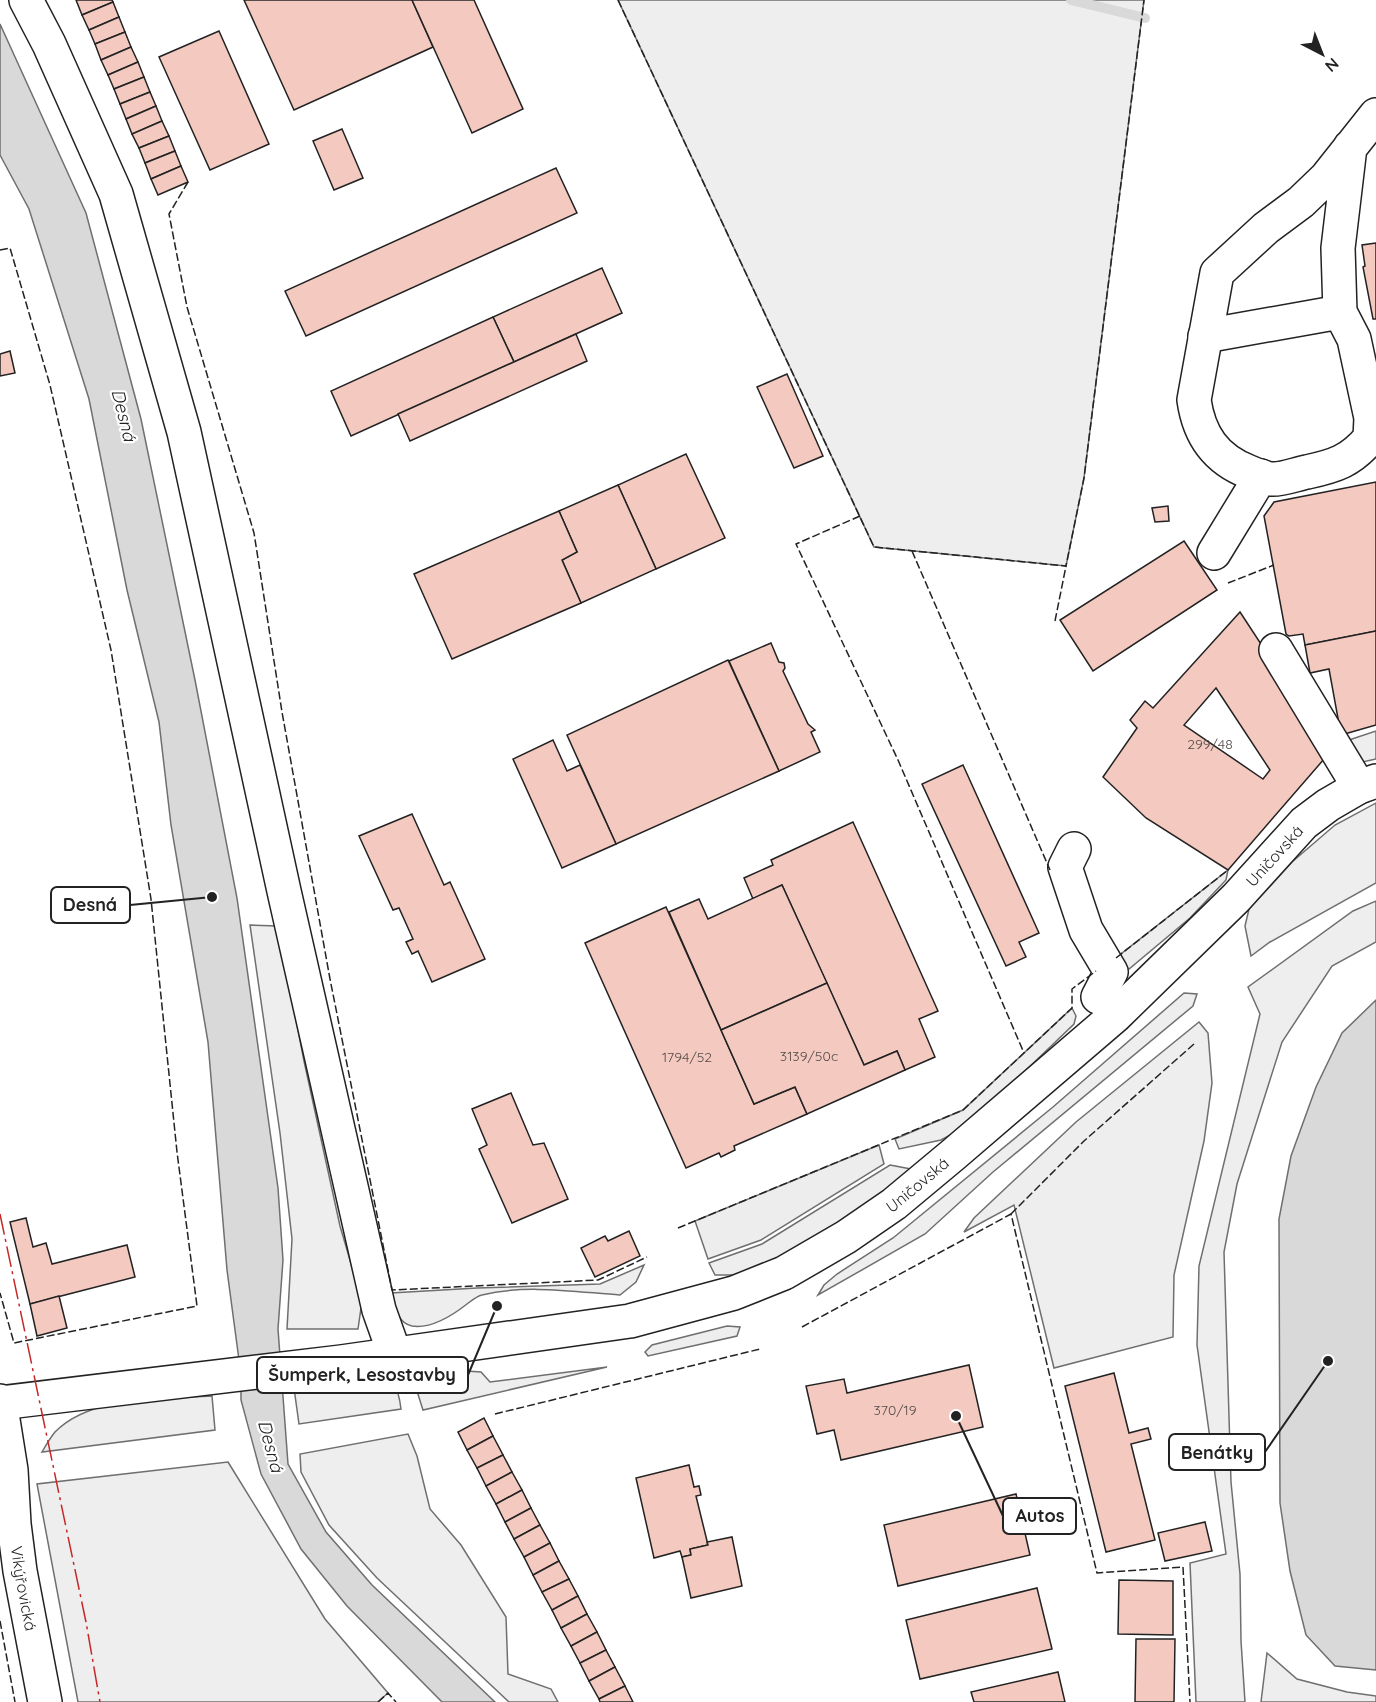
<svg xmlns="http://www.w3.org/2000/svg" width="1376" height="1702" viewBox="0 0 1376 1702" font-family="Quicksand,sans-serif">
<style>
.green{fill:#eee;stroke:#6f6f6f;stroke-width:1.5}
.parking{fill:#ededed;stroke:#6f6f6f;stroke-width:1.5}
.water{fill:#d9d9d9;stroke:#6f6f6f;stroke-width:1.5}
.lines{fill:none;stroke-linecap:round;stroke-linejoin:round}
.stream{stroke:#d9d9d9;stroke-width:10}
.building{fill:#f3c9c0;stroke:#222;stroke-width:1.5;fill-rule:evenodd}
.minor-casing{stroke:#222;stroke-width:36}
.major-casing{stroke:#222;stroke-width:36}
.minor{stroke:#fff;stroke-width:33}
.major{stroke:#fff;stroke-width:33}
.fence{stroke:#222;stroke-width:1.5;stroke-dasharray:8 3;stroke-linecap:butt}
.power{stroke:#c62828;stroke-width:1.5;stroke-dasharray:21 4.5 3 4.5;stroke-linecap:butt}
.labels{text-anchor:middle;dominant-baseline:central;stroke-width:4.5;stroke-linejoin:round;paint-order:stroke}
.number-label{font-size:14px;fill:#564c4a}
.street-label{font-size:16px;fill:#222;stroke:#fff}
.water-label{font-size:18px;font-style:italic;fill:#222;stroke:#fff}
.leader{fill:none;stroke:#222;stroke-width:2}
.callout-dot{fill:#222;stroke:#fff;stroke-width:2}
.callout{fill:#fff;stroke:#222;stroke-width:2}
.callout-label{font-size:18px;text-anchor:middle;font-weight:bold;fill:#222}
</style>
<rect width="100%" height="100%" fill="#fff"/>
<g class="green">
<polygon points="618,0 1144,0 1084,478 1066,566 874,547"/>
<polygon points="1376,731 1376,759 1358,763 1346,741"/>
<polygon points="1376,803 1376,883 1270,942 1251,956 1245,926 1249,909 1292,862 1335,825"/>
<polygon points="1228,870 1226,880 1190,918 1129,969 1121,964 1117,957"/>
<polygon points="1376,901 1376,942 1332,966 1282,1042 1237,1184 1224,1252 1231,1482 1240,1574 1241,1641 1245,1702 1196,1702 1190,1563 1226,1554 1197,1345 1199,1266 1260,1014 1248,987 1353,911"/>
<polygon points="250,925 278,926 304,1061 340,1226 362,1301 358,1329 287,1329 292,1239 280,1133"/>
<polygon points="1184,993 1197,994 1193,1006 993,1172 925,1234 818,1295 824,1285 837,1274 893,1238 1053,1107"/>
<polygon points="1072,1008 1076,1016 1074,1024 969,1125 941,1140 899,1149 895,1139 963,1110"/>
<polygon points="1199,1022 1208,1033 1212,1083 1204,1141 1174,1275 1173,1337 1054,1368 1014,1205 964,1232 974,1218 1076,1122"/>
<polygon points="890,1165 916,1170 800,1249 734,1275 715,1275 709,1263 762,1244"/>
<path d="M 644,1265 L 636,1282 L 620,1295 C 576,1292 526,1284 482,1295 C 477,1296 471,1301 467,1304 C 453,1315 431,1329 412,1326 C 397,1323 395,1306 391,1293 L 477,1288 L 600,1284 Z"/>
<polygon points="727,1326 740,1327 737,1336 648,1356 645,1352 652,1345"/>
<polygon points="607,1367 423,1410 416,1388 419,1373 435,1369 481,1372 490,1382"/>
<path d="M 370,1375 C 394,1380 398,1384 401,1409 L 299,1424 L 294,1388 Z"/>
<path d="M 212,1396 L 215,1430 L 42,1452 C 46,1445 50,1438 55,1432 C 91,1395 164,1399 212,1396 Z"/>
<polygon points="408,1434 417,1456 430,1509 461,1545 506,1617 508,1674 551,1689 558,1702 509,1702 377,1578 329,1525 301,1472 300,1454"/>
<polygon points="228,1462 325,1619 388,1693 378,1702 78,1702 37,1484"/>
<polygon points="1267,1653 1297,1679 1347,1692 1376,1696 1376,1702 1261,1702"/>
</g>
<polygon class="parking" points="879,1145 884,1164 761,1240 708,1259 695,1221"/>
<g class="water">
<polygon points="0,24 86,213 141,419 195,680 237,898 278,1188 283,1260 278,1329 288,1464 326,1532 372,1585 495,1702 442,1702 347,1606 301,1549 261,1474 241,1400 241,1375 227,1270 208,1042 171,825 159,722 127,590 89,399 29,209 0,155"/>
<polygon points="1376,1000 1376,1670 1335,1666 1306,1635 1290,1571 1280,1503 1279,1219 1291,1156 1316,1087 1342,1033"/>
</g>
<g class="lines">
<polyline class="stream" points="1071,0 1145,18"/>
</g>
<g class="building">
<polygon points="76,0 112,0 113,2 82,15"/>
<polygon points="244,0 412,0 433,47 294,110"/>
<polygon points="412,0 474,0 523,109 472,133"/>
<polygon points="113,2 119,17 89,30 82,15"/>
<polygon points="119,17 125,32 95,44 89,30"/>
<polygon points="219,31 269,144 210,170 159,57"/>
<polygon points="125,32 131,47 101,60 95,44"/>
<polygon points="131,47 138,62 108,75 101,60"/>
<polygon points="138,62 144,77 114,89 108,75"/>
<polygon points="144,77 150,92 120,104 114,89"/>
<polygon points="150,92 156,106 126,119 120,104"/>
<polygon points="156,106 162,121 132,134 126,119"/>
<polygon points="162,121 169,136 139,148 132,134"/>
<polygon points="342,129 363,178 334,190 313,141"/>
<polygon points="169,136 175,151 145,163 139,148"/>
<polygon points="175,151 181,166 151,179 145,163"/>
<polygon points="181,166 188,182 158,195 151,179"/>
<polygon points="556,168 577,213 306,336 285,291"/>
<polygon points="1376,243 1376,319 1373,319 1363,267 1365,266 1362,245"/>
<polygon points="602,268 622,313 514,362 493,317"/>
<polygon points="493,317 514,362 351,436 331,391"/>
<polygon points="576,334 587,361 410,441 398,414"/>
<polygon points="10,351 15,373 0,376 0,354"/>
<polygon points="787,374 823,456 794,468 757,387"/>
<polygon points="686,454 725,538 656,569 618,485"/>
<polygon points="1376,482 1376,631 1305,645 1303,634 1289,636 1286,634 1264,516 1274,502"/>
<polygon points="618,485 656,569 581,603 562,560 577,552 559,511"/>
<polygon points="1168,506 1169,521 1155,522 1152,508"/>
<polygon points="559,511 577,552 562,560 581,603 452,659 414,574"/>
<polygon points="1184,541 1217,590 1093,671 1060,620"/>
<path d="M 1240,612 L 1331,751 L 1228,870 L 1146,818 L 1103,777 L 1137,728 L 1130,720 L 1145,701 L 1153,708 ZM 1216,688 L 1270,770 L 1263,779 L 1184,725 Z"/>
<polygon points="1376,631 1376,725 1341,735 1329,669 1310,673 1305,645"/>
<polygon points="771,643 779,662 784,663 785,668 783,671 808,724 815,730 811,732 820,752 779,771 729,661"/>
<polygon points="728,660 779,771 616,844 567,735"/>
<polygon points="553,740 567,771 580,765 616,844 562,868 513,759"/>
<polygon points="963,765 1039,933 1019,942 1026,957 1006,966 922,784"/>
<polygon points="412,814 444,885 450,882 485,959 432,982 418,951 412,954 406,942 413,939 399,908 393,910 359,836"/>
<polygon points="853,822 938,1011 919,1019 935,1057 905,1070 897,1051 864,1065 782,885 753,899 744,878 773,865 771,860"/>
<polygon points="782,885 827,983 721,1030 669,912 699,899 708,919"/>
<polygon points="666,907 754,1104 795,1087 807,1114 734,1146 735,1150 721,1157 719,1153 686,1168 585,943"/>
<polygon points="827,983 864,1065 897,1051 905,1070 807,1114 795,1087 754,1104 721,1030"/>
<polygon points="511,1093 533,1145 544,1143 568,1199 512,1223 479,1149 487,1145 472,1109"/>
<polygon points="26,1218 33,1247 46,1243 52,1264 127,1245 135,1277 30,1304 10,1222"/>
<polygon points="629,1231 640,1256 595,1277 581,1248 605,1236 608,1241"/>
<polygon points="59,1296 67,1328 37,1336 30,1304"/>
<polygon points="969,1365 983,1427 841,1460 834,1430 817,1434 806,1386 844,1379 847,1393"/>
<polygon points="1114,1373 1129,1433 1148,1428 1151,1439 1131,1444 1155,1540 1106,1552 1065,1386"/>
<polygon points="484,1418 493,1436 467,1450 458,1432"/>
<polygon points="493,1436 503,1455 477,1468 467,1450"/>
<polygon points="503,1455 512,1472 486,1486 477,1468"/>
<polygon points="689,1465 694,1487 699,1486 701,1495 696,1496 708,1545 690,1549 691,1555 682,1557 680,1551 654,1558 636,1478"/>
<polygon points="512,1472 522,1490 496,1504 486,1486"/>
<polygon points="522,1490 531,1508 505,1522 496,1504"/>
<polygon points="1016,1494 1030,1555 898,1586 884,1525"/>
<polygon points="531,1508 540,1525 514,1539 505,1522"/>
<polygon points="1205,1522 1212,1551 1165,1561 1158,1533"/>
<polygon points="540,1525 550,1543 524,1557 514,1539"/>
<polygon points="732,1537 742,1586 691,1598 682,1557 691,1555 690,1549 708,1545 707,1542"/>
<polygon points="550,1543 559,1561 533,1575 524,1557"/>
<polygon points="559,1561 569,1579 542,1592 533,1575"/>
<polygon points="569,1579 578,1596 552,1610 542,1592"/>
<polygon points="1119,1580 1173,1581 1173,1635 1118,1634"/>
<polygon points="1037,1588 1052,1649 920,1679 906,1620"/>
<polygon points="578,1596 587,1614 561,1628 552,1610"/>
<polygon points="587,1614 597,1632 571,1646 561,1628"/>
<polygon points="597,1632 606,1650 580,1663 571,1646"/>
<polygon points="1136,1639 1175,1639 1174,1702 1135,1702"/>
<polygon points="606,1650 615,1667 589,1681 580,1663"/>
<polygon points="615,1667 625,1686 599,1699 589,1681"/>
<polygon points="1058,1672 1065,1702 974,1702 971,1692"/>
<polygon points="625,1686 633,1702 600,1702 599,1699"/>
</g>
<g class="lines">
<g class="minor-casing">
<g id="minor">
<polyline points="26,0 49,44 116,194 184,432 284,891 379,1310 395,1355"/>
<path d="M 1350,147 L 1338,248 L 1340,312 L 1354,339 L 1371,418 L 1370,438 C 1351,461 1335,466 1307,472 C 1296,474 1282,480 1271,479 C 1264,478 1256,475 1249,472 C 1215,459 1199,435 1194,400 L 1217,273 L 1266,228 L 1301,202 L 1326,178 L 1376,115"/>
<polyline points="1205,336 1340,312"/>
<polyline points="1214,553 1261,476"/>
<polyline points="1276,650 1359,787"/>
<polyline points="1074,849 1065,867 1086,930 1111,972 1098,997"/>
<path id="s1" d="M 0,1401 L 11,1470 L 14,1524 L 20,1571 L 45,1702"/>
</g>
</g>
<g class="major-casing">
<g id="major">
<path id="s2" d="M 0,1403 L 341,1362 L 630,1321 L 734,1293 L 784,1273 L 846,1237 L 894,1204 L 954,1154 L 1115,1016 L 1236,898 L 1304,823 L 1328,805 L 1359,787 L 1376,781"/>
</g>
</g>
<use href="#minor" class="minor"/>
<use href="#major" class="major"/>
<g class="fence">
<polyline points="618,0 874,547 1066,566 1084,478 1144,0"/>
<polyline points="188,182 169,214 187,307 254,533 282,712 330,979 392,1290 598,1280 647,1257"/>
<polyline points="0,250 10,248 50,385 111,650 151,899 177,1152 197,1306 14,1343 0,1293"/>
<polyline points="860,516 796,544 898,760 1024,1053"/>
<polyline points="912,551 1050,870"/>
<polyline points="1228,583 1274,565"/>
<polyline points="1055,621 1066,566"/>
<polyline points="1116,958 1228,870"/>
<polyline points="1011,1214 1084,1141 1194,1044"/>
<polyline points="678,1228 963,1110 1072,1008 1072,989 1096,971"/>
<polyline points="802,1327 1011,1214 1097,1573 1183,1567 1190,1702"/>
<polyline points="495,1414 760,1349"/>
<polyline points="0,1621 15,1702"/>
<polyline points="378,1702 388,1693 396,1702"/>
</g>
<polyline class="power" points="0,1214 86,1622 100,1702"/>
</g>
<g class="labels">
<g class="number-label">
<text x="1210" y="744">299/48</text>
<text x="809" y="1056">3139/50c</text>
<text x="687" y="1057">1794/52</text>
<text x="895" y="1410">370/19</text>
</g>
<g class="street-label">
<text stroke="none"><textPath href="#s2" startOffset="1443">Uničovská</textPath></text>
<text stroke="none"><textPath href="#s2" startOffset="957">Uničovská</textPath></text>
<text stroke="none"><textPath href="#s1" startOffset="189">Vikýřovická</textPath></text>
</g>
<g class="water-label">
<text transform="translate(124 415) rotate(76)">Desná</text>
<text transform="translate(271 1446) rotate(75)">Desná</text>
</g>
</g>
<path class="leader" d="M212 897L130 905M497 1306L468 1375M1328 1361L1265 1452M956 1416L1003 1516"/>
<g class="callout-dot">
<circle cx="212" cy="897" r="6"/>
<circle cx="497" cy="1306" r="6"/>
<circle cx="1328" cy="1361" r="6"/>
<circle cx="956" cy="1416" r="6"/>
</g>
<g class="callout">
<rect x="51" y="887" width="79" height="36" rx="6"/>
<rect x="257" y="1357" width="211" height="36" rx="6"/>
<rect x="1169" y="1434" width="96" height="36" rx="6"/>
<rect x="1003" y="1498" width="73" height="36" rx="6"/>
</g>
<g class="callout-label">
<text x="90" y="911">Desná</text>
<text x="362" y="1381">Šumperk, Lesostavby</text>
<text x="1217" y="1459">Benátky</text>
<text x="1040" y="1522">Autos</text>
</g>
<g transform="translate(1322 54) rotate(138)" stroke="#ffffff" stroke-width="4.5" paint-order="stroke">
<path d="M0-4.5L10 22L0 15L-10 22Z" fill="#222222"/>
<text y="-9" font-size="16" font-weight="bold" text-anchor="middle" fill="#222222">N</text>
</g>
</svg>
